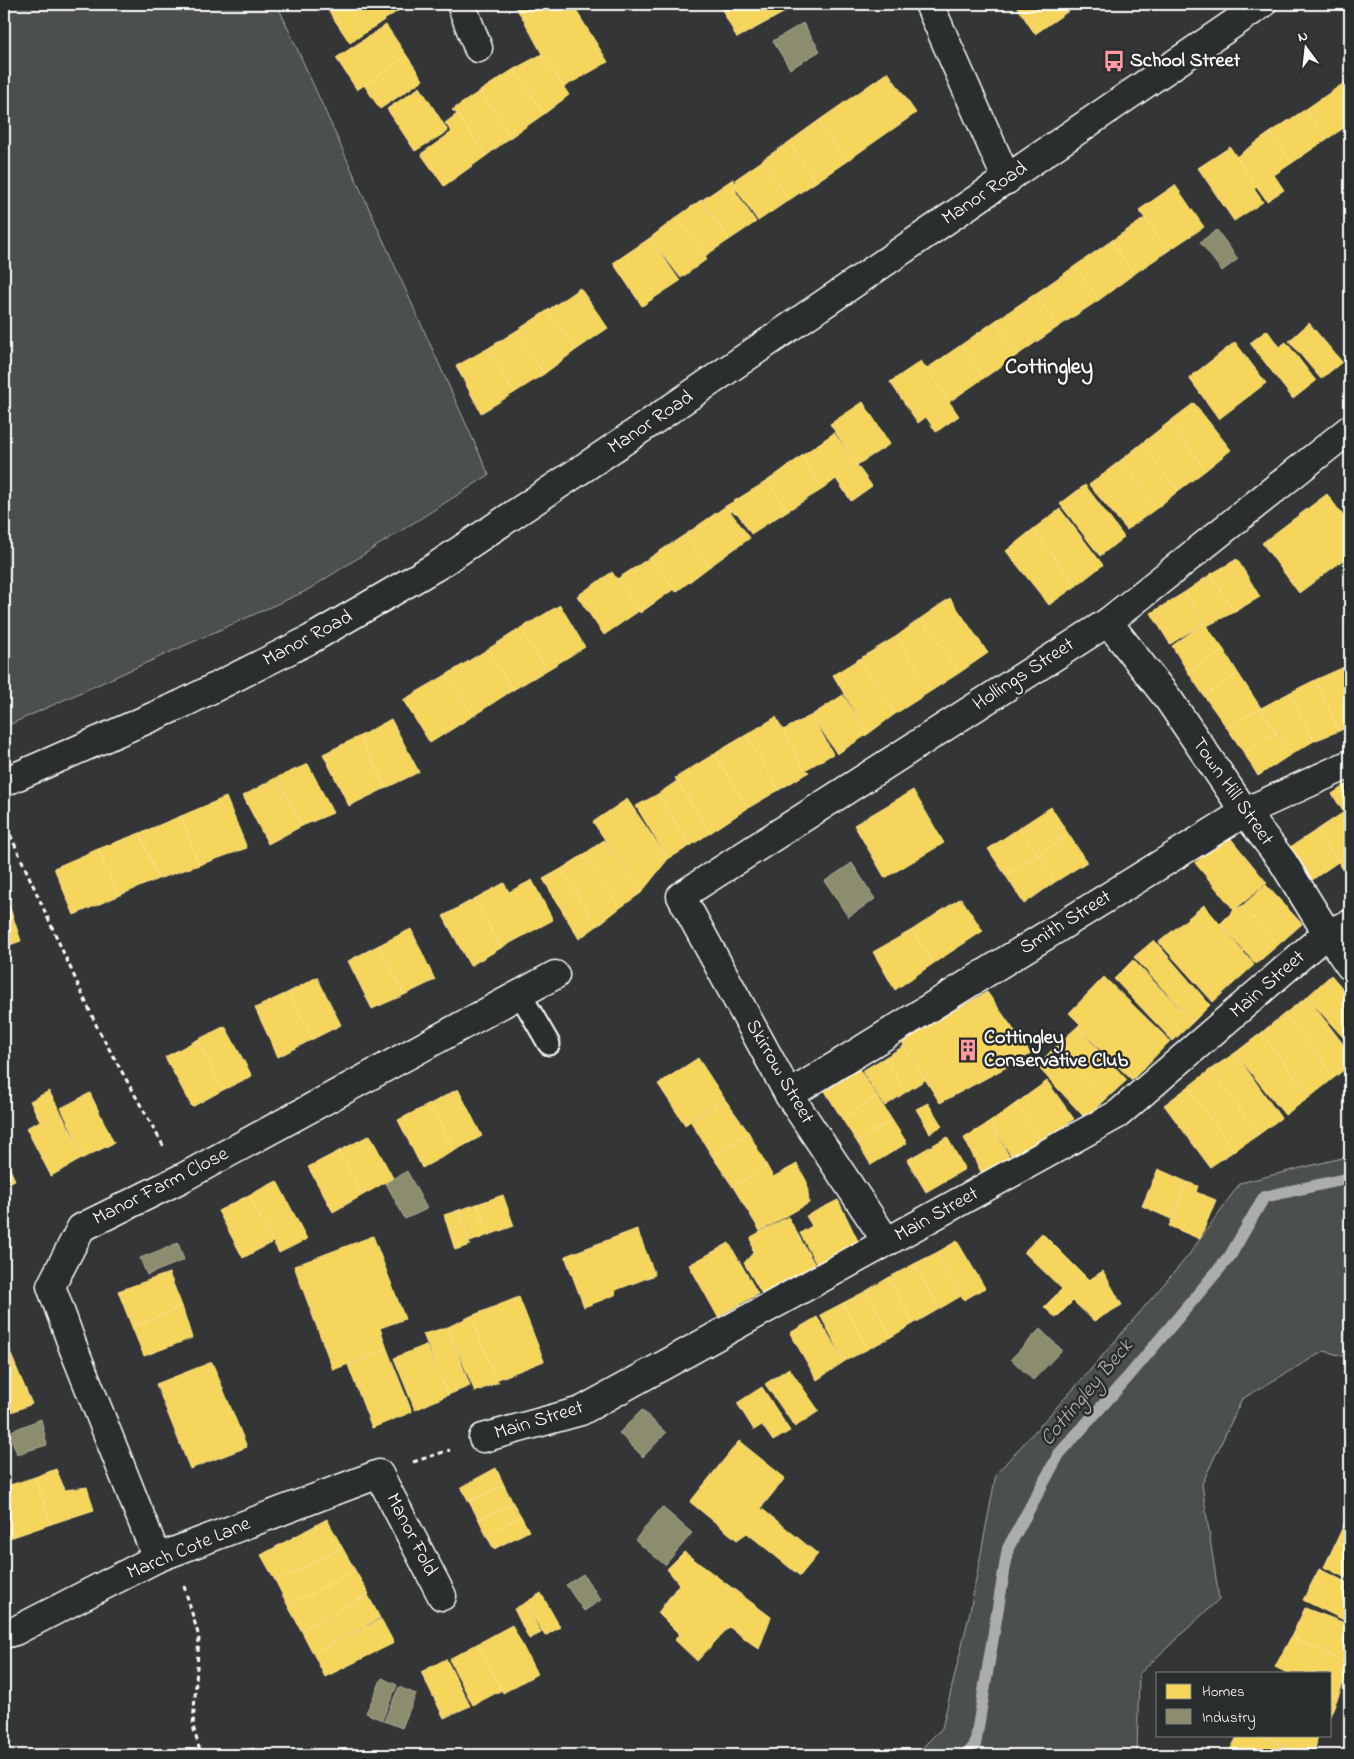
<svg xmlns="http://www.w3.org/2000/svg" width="1354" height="1759" viewBox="0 0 1354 1759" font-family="'Indie Flower',sans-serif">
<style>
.green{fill:#4c4f50;stroke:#a6a7a8}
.homes{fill:#f6d55c;stroke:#f9e28d}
.industry{fill:#8c8c6e;stroke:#aeae9a}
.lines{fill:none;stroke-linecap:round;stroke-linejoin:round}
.stream{stroke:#abacad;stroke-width:12}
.service-casing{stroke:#fff;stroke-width:25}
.minor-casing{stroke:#fff;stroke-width:31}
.path{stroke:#fff;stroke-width:3;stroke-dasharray:5 4;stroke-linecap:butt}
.service{stroke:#2a2d2e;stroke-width:21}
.minor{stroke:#2a2d2e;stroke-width:28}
.labels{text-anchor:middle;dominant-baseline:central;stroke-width:5;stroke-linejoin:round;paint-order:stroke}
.poi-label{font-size:20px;font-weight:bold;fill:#fff;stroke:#2a2d2e;text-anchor:start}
.street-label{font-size:20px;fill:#fff;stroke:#2a2d2e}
.water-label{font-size:21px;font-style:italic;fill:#b2b3b4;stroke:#2a2d2e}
.quarter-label{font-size:22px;font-weight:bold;fill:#fff;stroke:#2a2d2e}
</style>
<rect width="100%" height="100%" fill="#333536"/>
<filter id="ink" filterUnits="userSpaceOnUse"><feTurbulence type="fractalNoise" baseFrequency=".02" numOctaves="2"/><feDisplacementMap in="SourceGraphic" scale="10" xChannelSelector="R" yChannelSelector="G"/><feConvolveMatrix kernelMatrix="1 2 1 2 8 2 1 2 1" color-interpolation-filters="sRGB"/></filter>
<g filter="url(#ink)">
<g class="green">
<polygon points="4,4 277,4 489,475 306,591 4,727"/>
<polygon points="1350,1156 1350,1358 1324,1351 1242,1399 1202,1484 1219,1599 1139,1674 1137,1755 915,1755 942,1728 969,1616 996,1474 1085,1376 1188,1256 1240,1183"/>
</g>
<g class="homes">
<polygon points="324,4 404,4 405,6 350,43"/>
<polygon points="513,4 542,4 522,17"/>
<polygon points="542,4 572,4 608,62 564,87 542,54 522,17"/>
<polygon points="719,4 781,4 785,12 737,38"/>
<polygon points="1015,4 1071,4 1073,6 1069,8 1070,10 1035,34"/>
<polygon points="386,25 407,56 357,90 336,58"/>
<polygon points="542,54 569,95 544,114 514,69"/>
<polygon points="407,56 423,80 380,109 364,85"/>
<polygon points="514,69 544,114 511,137 480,91"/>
<polygon points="888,72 916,113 847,161 818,121"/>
<polygon points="1350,79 1350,124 1327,139 1306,109"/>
<polygon points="420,87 448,131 415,151 387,109"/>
<polygon points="480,91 511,137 486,156 457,114 452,110"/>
<polygon points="1306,109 1327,139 1292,163 1271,132"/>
<polygon points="457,114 486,156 444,186 421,154 452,132 445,123"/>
<polygon points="818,121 847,161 816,182 789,142"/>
<polygon points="1271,132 1292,163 1274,175 1284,190 1267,201 1236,157"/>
<polygon points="789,142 816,182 789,200 762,160"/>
<polygon points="1230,147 1257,187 1254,189 1263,202 1234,221 1198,168"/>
<polygon points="762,161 789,200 758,221 737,190 736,179"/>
<polygon points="733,179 736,184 736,192 756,222 729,240 702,200"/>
<polygon points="1175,185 1204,227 1168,251 1139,210"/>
<polygon points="701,200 729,240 705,256 677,217"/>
<polygon points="677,217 707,259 681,278 650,238"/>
<polygon points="1145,218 1168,251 1134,274 1111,241"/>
<polygon points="650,238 680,281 642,306 613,263"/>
<polygon points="1111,241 1134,274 1099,300 1075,266"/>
<polygon points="1075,266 1099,300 1058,327 1035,294"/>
<polygon points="580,288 608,328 576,350 548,310"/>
<polygon points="1035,294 1058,327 1019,354 995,321"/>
<polygon points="548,310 576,350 544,374 516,331"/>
<polygon points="995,321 1019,354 984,378 961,345"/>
<polygon points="1309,323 1342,362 1321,379 1289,341"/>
<polygon points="1267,330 1279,347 1286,342 1316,381 1293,399 1250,343"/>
<polygon points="516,331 544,374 514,393 487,349"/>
<polygon points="1235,342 1266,383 1219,419 1189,378"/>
<polygon points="961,345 984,378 949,402 926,369"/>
<polygon points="487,349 514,393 481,413 456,366"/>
<polygon points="921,361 959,416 936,432 926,417 918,423 890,382"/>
<polygon points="863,402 890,444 857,465 830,424"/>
<polygon points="1194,403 1231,450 1206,470 1169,422"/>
<polygon points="1169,422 1206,470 1178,491 1141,444"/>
<polygon points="834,433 872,486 851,501 836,479 823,489 801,456"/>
<polygon points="1141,444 1178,491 1157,508 1121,460"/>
<polygon points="802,456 823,489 787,511 767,481"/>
<polygon points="1121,460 1157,508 1127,530 1089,485"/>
<polygon points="767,481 787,511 751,534 738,514 731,511 726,506"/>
<polygon points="1085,485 1124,537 1100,556 1060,504"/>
<polygon points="1327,494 1350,525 1350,555 1299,593 1262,543"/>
<polygon points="726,506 750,538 709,567 686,534"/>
<polygon points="1060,509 1103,565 1076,586 1033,529"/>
<polygon points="1033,529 1076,586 1049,605 1006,551"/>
<polygon points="686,534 709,567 676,592 651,557"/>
<polygon points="651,557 674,589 640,613 617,579"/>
<polygon points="1237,559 1260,597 1234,612 1211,574"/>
<polygon points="612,572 639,611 604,635 577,596"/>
<polygon points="1211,574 1234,612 1207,626 1185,592"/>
<polygon points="1185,592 1204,623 1170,644 1151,613"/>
<polygon points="950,598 988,653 959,673 921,618"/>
<polygon points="560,605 585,647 547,670 521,628"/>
<polygon points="921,618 959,673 931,691 897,636"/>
<polygon points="1204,623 1224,650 1188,672 1172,646"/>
<polygon points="521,628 547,670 513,690 488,649"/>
<polygon points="897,636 931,691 895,714 859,659"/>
<polygon points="488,649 513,690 473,716 446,675"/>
<polygon points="1224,650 1238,673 1204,696 1188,672"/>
<polygon points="859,659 895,714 868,734 833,675"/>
<polygon points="1350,665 1350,687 1342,668"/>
<polygon points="1342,668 1350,687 1350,726 1339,731 1315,680"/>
<polygon points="1238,673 1261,708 1227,728 1204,696"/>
<polygon points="446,675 473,716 430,743 403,700"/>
<polygon points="1315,680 1339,731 1314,741 1289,693"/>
<polygon points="1289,693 1314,741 1290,755 1261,708"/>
<polygon points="843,695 868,734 837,754 812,715"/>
<polygon points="1261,708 1276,733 1244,753 1227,728"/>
<polygon points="812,715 833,754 805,770 783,730"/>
<polygon points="776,717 805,770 809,772 779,790 746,735"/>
<polygon points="391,719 419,772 386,788 360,736"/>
<polygon points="1276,733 1290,755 1258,776 1244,753"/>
<polygon points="746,735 779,790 748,808 714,754"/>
<polygon points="360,736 386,788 349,806 323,754"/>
<polygon points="714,754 748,808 710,833 675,778"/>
<polygon points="308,764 333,813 302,826 278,777"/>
<polygon points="277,777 302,826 268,844 243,796"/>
<polygon points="677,781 710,833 690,846 658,794"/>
<polygon points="1350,782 1350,822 1332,794"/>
<polygon points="913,790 944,843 885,878 854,825"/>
<polygon points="658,794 690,846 668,859 636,806"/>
<polygon points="226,797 247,848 199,865 181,816"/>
<polygon points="627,799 668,859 641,893 593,822"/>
<polygon points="1051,807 1069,835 1038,855 1019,828"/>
<polygon points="1344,812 1350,822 1350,880 1317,830"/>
<polygon points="181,816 199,865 158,879 140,833"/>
<polygon points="1019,828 1038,855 1006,876 988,849"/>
<polygon points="1317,830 1338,862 1309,882 1287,849"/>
<polygon points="140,833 158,879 118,896 98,849"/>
<polygon points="1069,835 1087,862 1055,882 1038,855"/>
<polygon points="1228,835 1267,883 1234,910 1195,863"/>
<polygon points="604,840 641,893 620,908 583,855"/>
<polygon points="98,849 118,896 74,915 54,868"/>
<polygon points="583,855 620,908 597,926 561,869"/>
<polygon points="1038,855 1055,882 1024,904 1006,876"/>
<polygon points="561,869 597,926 579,939 543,879"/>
<polygon points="532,880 553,920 501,948 474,899 504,883 509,892"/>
<polygon points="1266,885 1302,924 1278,945 1242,906"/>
<polygon points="4,893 5,893 21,941 4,947"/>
<polygon points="961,898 983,931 934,963 912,930"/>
<polygon points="474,899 501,948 470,966 443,916"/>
<polygon points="1204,905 1254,965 1213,1002 1159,942"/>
<polygon points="1242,906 1278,945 1256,964 1220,924 1234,910"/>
<polygon points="411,929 435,980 404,995 379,945"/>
<polygon points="912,930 934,963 895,990 873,952"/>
<polygon points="1154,940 1210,1005 1193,1022 1134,957"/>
<polygon points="379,945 404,995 372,1009 348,961"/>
<polygon points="1133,960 1193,1022 1173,1041 1114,979"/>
<polygon points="1331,975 1350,997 1350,1045 1307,997"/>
<polygon points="317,977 341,1025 313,1039 289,992"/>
<polygon points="1104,977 1170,1041 1132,1080 1077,1027 1080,1024 1069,1013"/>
<polygon points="289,992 313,1039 278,1057 255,1008"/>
<polygon points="987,992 1031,1054 940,1103 901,1041"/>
<polygon points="1307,997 1350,1053 1350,1065 1335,1077 1284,1014"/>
<polygon points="1284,1014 1335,1077 1310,1097 1261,1033"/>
<polygon points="225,1026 252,1076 223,1090 197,1040"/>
<polygon points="1077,1027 1127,1080 1104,1101 1054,1048"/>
<polygon points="1261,1033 1310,1097 1285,1115 1235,1053"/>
<polygon points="197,1040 223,1090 192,1107 165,1057"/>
<polygon points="904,1046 925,1080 906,1092 884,1058"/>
<polygon points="1054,1048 1104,1101 1085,1118 1037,1066"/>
<polygon points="1235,1053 1281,1118 1258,1135 1211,1069"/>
<polygon points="698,1058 724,1098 685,1125 658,1084"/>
<polygon points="884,1058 906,1092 885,1106 862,1071"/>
<polygon points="859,1069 877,1096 842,1119 825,1091"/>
<polygon points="1211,1069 1258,1135 1234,1151 1188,1087"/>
<polygon points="1047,1081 1074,1119 1042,1142 1015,1104"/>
<polygon points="1188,1087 1234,1151 1210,1167 1164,1105"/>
<polygon points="458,1089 482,1136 454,1151 430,1104"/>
<polygon points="49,1091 85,1157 51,1176 26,1128 40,1121 30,1101"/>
<polygon points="90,1093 114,1143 85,1157 61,1108"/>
<polygon points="877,1096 892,1120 857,1142 842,1119"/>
<polygon points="724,1098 749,1133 712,1156 691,1122"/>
<polygon points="928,1103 942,1126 930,1133 916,1109"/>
<polygon points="430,1104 454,1151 422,1168 398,1120"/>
<polygon points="1015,1104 1041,1141 1013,1159 990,1122"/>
<polygon points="892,1120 907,1143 871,1165 857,1142"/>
<polygon points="990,1122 1010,1158 982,1174 964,1138"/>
<polygon points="749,1133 767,1166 733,1187 712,1156"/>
<polygon points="370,1135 393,1178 363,1195 339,1151"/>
<polygon points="947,1137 965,1169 926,1192 907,1160"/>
<polygon points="339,1151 363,1195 333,1212 308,1167"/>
<polygon points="4,1156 15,1180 4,1185"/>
<polygon points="797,1164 807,1182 809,1203 760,1231 733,1187 767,1166 773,1177"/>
<polygon points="1158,1169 1187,1182 1171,1219 1142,1206"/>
<polygon points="277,1181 307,1239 279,1253 249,1195"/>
<polygon points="1187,1182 1198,1186 1196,1192 1216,1200 1200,1239 1169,1226"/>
<polygon points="249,1195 273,1242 243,1258 218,1211"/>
<polygon points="503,1195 514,1226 489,1235 477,1204"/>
<polygon points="838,1200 860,1245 818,1267 800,1233 812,1226 806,1216"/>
<polygon points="477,1204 489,1235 470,1242 459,1210"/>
<polygon points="459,1210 470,1245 455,1250 444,1215"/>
<polygon points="788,1217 815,1265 762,1294 744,1263 753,1253 751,1237"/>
<polygon points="637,1229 655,1275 616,1290 615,1295 584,1307 565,1256"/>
<polygon points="1042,1233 1089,1280 1103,1271 1122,1305 1094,1321 1073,1301 1056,1318 1044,1307 1062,1289 1024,1252"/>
<polygon points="373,1236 405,1319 380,1328 387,1349 333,1370 294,1266"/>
<polygon points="957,1241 985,1288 964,1300 936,1253"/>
<polygon points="729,1243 758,1294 718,1317 689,1265"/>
<polygon points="936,1253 961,1296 939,1309 914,1264"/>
<polygon points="914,1264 939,1309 913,1324 888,1278"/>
<polygon points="169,1273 182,1306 132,1327 118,1291"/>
<polygon points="888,1278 913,1324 891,1337 866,1291"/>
<polygon points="866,1291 891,1337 868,1349 843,1303"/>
<polygon points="519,1297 544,1361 496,1380 471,1316"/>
<polygon points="843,1303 868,1349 845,1361 820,1315"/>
<polygon points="182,1306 192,1338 144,1356 132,1327"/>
<polygon points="471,1316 496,1380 499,1382 475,1392 448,1327"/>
<polygon points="817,1317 845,1361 817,1380 790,1333"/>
<polygon points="448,1327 470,1386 448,1395 423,1334"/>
<polygon points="4,1337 17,1369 4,1374"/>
<polygon points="426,1345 448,1395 415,1410 394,1358"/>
<polygon points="387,1349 412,1412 372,1428 348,1365"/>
<polygon points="212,1362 247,1447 190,1469 156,1384"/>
<polygon points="789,1368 819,1411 795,1427 765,1384"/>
<polygon points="17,1369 32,1404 4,1415 4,1374"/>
<polygon points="762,1387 790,1431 773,1441 762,1425 754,1430 737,1403"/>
<polygon points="739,1441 785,1478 761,1508 818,1554 800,1576 747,1533 737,1540 690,1502"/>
<polygon points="496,1468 504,1485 469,1502 461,1487"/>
<polygon points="56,1469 65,1490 87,1487 94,1510 51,1524 35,1477"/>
<polygon points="35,1477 51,1524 10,1538 4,1522 4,1487"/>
<polygon points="504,1485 513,1503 479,1520 469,1502"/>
<polygon points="513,1503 521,1516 486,1535 479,1520"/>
<polygon points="1350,1511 1350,1548 1336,1542"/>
<polygon points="521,1516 529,1531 494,1549 486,1535"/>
<polygon points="327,1519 342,1547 276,1582 261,1555"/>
<polygon points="1336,1542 1350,1548 1350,1580 1324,1567"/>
<polygon points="342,1547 355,1570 288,1606 276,1582"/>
<polygon points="684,1552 771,1617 759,1649 729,1627 697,1661 675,1640 679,1634 658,1613 679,1584 667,1569"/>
<polygon points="1319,1569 1350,1584 1350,1623 1303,1600"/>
<polygon points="355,1570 369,1594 301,1630 288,1606"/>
<polygon points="541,1593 560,1627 545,1636 525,1603"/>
<polygon points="368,1595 380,1618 313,1653 301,1630"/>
<polygon points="525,1603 541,1633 529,1639 514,1609"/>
<polygon points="1305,1608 1350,1625 1350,1665 1291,1637"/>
<polygon points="381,1619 394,1643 325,1677 313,1653"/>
<polygon points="512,1625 537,1674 503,1693 477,1644"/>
<polygon points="1291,1637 1350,1665 1338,1697 1330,1693 1330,1673 1287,1673 1275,1667"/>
<polygon points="477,1644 502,1690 473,1705 449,1659"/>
<polygon points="446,1659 470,1706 444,1718 421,1672"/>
<polygon points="1330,1693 1338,1697 1330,1716"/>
<polygon points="1238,1735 1261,1735 1298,1755 1235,1755 1229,1752"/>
<polygon points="1262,1735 1318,1735 1314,1755 1301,1755"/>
<polygon points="254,1748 256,1755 225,1755"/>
</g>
<g class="industry">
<polygon points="803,23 820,51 790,69 773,41"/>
<polygon points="1217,230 1238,259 1222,271 1200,242"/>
<polygon points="852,863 875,899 848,917 825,881"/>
<polygon points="407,1171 427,1209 405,1219 386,1183"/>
<polygon points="178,1243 184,1260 147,1275 140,1258"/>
<polygon points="1040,1329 1062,1350 1033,1380 1011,1359"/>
<polygon points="642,1410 666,1433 643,1457 619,1433"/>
<polygon points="41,1419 47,1445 17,1454 9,1432"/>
<polygon points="662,1507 692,1533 665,1565 635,1540"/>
<polygon points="583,1574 601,1600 584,1611 566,1585"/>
<polygon points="382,1678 397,1685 382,1720 366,1713"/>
<polygon points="399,1687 416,1694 402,1728 384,1721"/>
</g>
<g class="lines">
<polyline class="stream" points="967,1755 975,1745 1008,1548 1059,1454 1128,1377 1230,1256 1264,1197 1350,1178"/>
<g class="service-casing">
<polyline id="service" points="520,994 549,1044"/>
</g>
<g class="minor-casing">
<g id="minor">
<polyline points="461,4 478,48"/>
<polyline points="929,4 1007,180"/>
<polyline points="1108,622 1169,700 1245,812 1283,862 1327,933 1350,966"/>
<polyline points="4,782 182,704 311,639 435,567 606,453 1262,4"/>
<polyline points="789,1095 1245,812 1350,764"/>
<polyline points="887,1242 789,1095 681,896 1108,622 1350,429"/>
<polyline points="483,1438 581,1411 1118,1114 1327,933 1350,924"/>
<polyline points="157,1558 73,1347 51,1286 81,1228 182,1178 555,975"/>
<polyline points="4,1634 15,1631 157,1558 379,1474 442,1596"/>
</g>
</g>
<g class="path">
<polyline points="4,718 5,744"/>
<polyline points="8,817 9,832 98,1029 164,1147"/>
<polyline points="413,1462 450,1450"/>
<polyline points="184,1586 199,1637 193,1726 201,1755"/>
</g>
<use href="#service" class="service"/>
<use href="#minor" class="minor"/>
</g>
</g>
<defs>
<g id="bus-bare" transform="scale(1.725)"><path d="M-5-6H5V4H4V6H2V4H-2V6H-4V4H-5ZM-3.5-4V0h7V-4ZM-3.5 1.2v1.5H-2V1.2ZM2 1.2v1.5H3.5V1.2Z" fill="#ff9aa2" stroke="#2a2d2e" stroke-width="2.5" paint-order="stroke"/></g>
<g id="building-bare" transform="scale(1.725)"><path d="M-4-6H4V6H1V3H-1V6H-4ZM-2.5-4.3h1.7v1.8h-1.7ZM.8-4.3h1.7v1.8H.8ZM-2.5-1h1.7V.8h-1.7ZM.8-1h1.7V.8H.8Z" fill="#ff9aa2" stroke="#2a2d2e" stroke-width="2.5" paint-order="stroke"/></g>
</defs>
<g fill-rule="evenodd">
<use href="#bus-bare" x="1114" y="61"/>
<use href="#building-bare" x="968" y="1050"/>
</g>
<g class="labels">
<g class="poi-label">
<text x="1130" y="61">School Street</text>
<text x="984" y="1038">Cottingley<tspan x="984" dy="23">Conservative Club</tspan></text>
</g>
<g class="street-label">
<text transform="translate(985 194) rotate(-34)">Manor Road</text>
<text transform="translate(651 423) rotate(-34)">Manor Road</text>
<text transform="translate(308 639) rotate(-28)">Manor Road</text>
<text transform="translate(1024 675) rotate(-33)">Hollings Street</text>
<text transform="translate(1232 792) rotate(55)">Town Hill Street</text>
<text transform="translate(1066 923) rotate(-32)">Smith Street</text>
<text transform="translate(1268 985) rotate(-41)">Main Street</text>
<text transform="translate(779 1072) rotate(60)">Skirrow Street</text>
<text transform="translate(161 1187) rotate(-27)">Manor Farm Close</text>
<text transform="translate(937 1215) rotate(-29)">Main Street</text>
<text transform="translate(539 1421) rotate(-17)">Main Street</text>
<text transform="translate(411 1535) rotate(63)">Manor Fold</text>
<text transform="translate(189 1549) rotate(-23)">March Cote Lane</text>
</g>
<g class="water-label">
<text transform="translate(1087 1393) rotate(-50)">Cottingley Beck</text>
</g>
<g class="quarter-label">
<text x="1049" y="368">Cottingley</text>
</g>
</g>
<rect width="1354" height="1759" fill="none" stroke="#2a2d2e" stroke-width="20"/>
<rect x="10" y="10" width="1334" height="1739" fill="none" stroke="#fff" stroke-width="2" filter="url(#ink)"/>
<rect x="1156" y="1672" width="175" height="65" fill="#2a2d2e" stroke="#7f8182"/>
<rect x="1166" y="1684" width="25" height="15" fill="#f6d55c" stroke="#7f8182"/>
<text x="1202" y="1696" font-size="15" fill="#ffffff">Homes</text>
<rect x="1166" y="1709" width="25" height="15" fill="#8c8c6e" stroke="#7f8182"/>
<text x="1202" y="1722" font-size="15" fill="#ffffff">Industry</text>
<g transform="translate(1306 48) rotate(345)" stroke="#2a2d2e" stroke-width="4" paint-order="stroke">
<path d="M0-4L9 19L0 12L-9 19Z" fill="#ffffff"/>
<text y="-8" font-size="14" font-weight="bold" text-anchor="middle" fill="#ffffff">N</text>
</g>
</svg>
